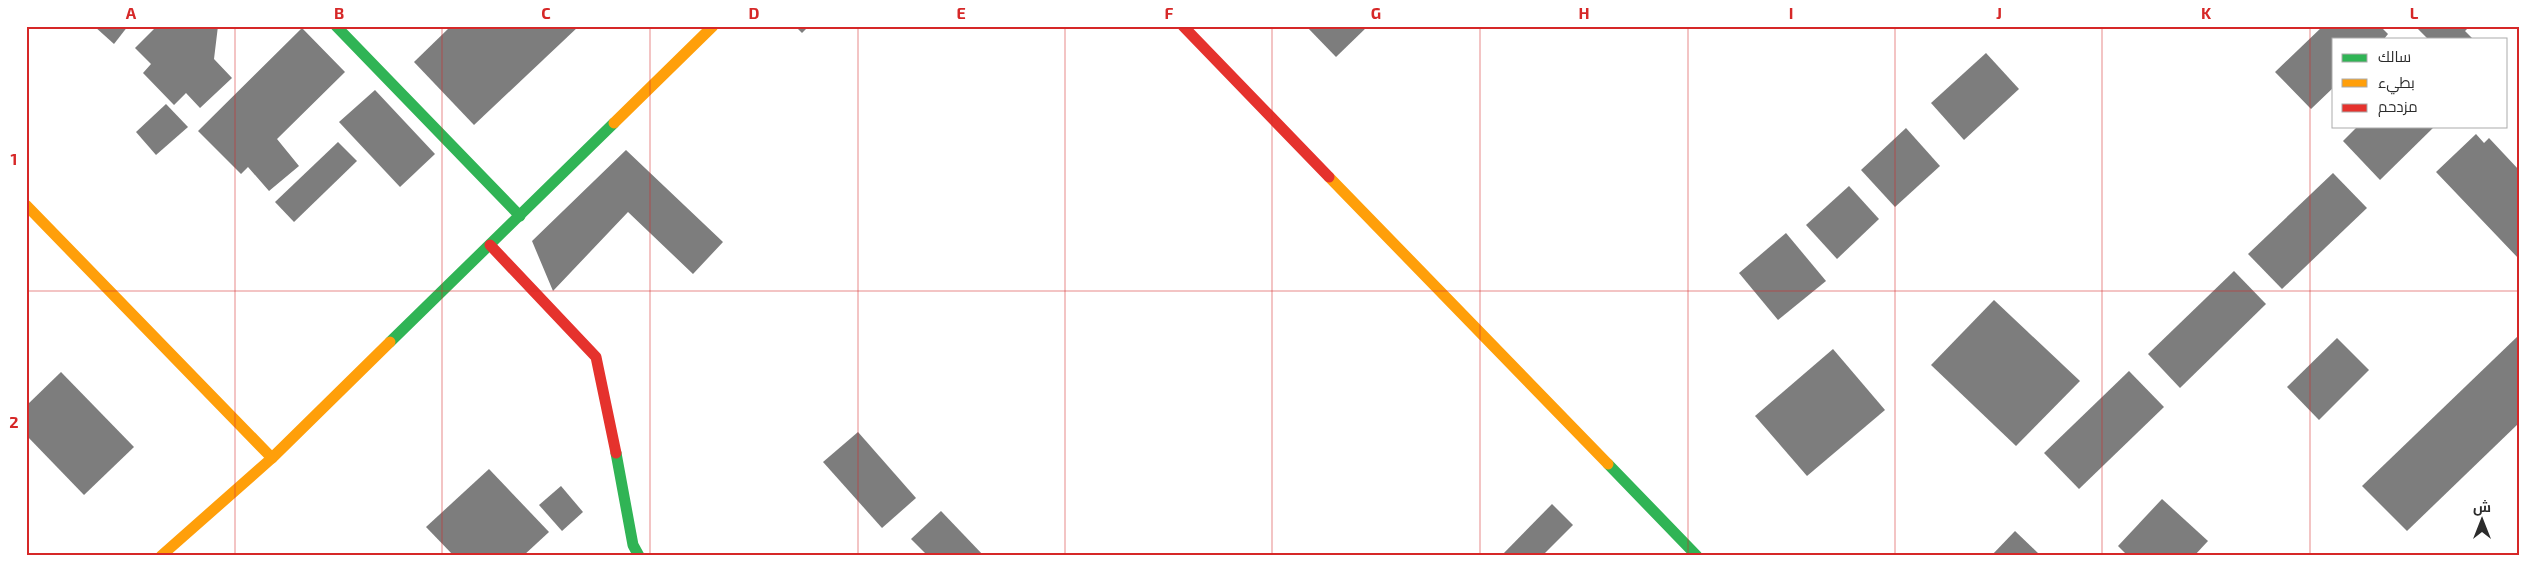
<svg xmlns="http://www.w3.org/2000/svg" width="2545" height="582" viewBox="0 0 2545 582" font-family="'Exo 2',Cairo,sans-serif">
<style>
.building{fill:#7d7d7d}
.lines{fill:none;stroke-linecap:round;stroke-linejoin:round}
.fast{stroke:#30b455;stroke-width:11}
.slow{stroke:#ff9f0a;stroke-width:11}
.jam{stroke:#e5322d;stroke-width:11}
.grid{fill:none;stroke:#d62828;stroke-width:1;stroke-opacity:0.55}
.neatline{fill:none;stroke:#d62828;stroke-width:2}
.grid-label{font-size:16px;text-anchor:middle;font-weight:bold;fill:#d62828}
</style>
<rect width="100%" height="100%" fill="#fff"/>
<g class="building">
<polygon points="94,26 128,26 114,44"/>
<polygon points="157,26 218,26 214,59 232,78 200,108 186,93 174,105 143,73 151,64 135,48"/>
<polygon points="451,26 579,26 474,125 414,62"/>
<polygon points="795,26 809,26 802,33"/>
<polygon points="1306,26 1368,26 1336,57"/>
<polygon points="2323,26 2380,26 2388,34 2384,39 2334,39 2334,87 2311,109 2275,72"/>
<polygon points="2415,26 2470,26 2465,31 2473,39 2428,39"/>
<polygon points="302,28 345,72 277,139 299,166 269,191 248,167 241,174 198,131"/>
<polygon points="1986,53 2019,89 1964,140 1931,103"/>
<polygon points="375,90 435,154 400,187 339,122"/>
<polygon points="166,104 188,127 156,155 136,132"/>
<polygon points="2358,126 2435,126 2380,180 2343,141"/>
<polygon points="1906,128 1940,166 1895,207 1861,170"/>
<polygon points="2476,134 2484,143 2489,138 2519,170 2519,259 2436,172"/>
<polygon points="338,142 357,161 294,222 275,202"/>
<polygon points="626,150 723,242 693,274 628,212 553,291 532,241"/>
<polygon points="2333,173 2367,208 2282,289 2248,254"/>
<polygon points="1849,186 1879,219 1837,259 1806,225"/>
<polygon points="1786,233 1826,281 1778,320 1739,273"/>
<polygon points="2234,271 2266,304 2180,388 2148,354"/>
<polygon points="1994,300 2080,381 2016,446 1931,365"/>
<polygon points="2519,335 2519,423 2407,531 2362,486"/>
<polygon points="2337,338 2369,370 2319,420 2287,387"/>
<polygon points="1833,349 1885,410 1807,476 1755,416"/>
<polygon points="2129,371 2164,407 2079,489 2044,453"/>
<polygon points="61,372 134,447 84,495 26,435 26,406"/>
<polygon points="858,432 916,498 882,528 823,462"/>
<polygon points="489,469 549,532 523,556 454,556 426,527"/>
<polygon points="561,486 583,512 562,531 539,505"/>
<polygon points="2162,499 2208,541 2194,556 2128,556 2118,546"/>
<polygon points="1552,504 1573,525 1542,556 1501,556"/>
<polygon points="941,511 984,556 928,556 911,539"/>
<polygon points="2015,531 2041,556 1991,556"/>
</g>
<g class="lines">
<g class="fast">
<polyline points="336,26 520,216"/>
<polyline points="390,342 614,123"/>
<polyline points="616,453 633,545 639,556"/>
<polyline points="1608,464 1697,556"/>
</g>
<g class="slow">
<polyline points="614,123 713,26"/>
<polyline points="1329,177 1608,464"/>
<polyline points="26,205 272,458"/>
<polyline points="161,556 272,458 390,342"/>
</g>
<g class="jam">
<polyline points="1183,26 1329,177"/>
<polyline points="490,245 596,357 616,453"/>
</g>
</g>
<path class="grid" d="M 235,26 L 235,556M 442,26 L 442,556M 650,26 L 650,556M 858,26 L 858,556M 1065,26 L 1065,556M 1272,26 L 1272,556M 1480,26 L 1480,556M 1688,26 L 1688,556M 1895,26 L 1895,556M 2102,26 L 2102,556M 2310,26 L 2310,556M 26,291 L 2519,291"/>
<rect width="2545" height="582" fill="none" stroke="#ffffff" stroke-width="55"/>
<rect x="2332" y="38" width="175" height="90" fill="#ffffff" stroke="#ababab"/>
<rect x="2342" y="54" width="25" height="8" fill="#30b455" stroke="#ababab"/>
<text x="2378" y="62" font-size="15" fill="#2c2c2c">سالك</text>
<rect x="2342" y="79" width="25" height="8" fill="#ff9f0a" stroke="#ababab"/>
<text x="2378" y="88" font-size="15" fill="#2c2c2c">بطيء</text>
<rect x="2342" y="104" width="25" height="8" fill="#e5322d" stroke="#ababab"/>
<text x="2378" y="112" font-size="15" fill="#2c2c2c">مزدحم</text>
<g transform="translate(2482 520)" stroke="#ffffff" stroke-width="4" paint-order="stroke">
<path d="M0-4L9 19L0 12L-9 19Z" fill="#2c2c2c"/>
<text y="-8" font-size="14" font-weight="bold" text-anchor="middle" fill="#2c2c2c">ش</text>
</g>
<rect x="28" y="28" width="2490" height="526" class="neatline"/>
<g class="grid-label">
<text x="131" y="19">A</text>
<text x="339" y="19">B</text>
<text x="546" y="19">C</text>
<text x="754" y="19">D</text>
<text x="961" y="19">E</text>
<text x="1169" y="19">F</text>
<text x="1376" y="19">G</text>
<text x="1584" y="19">H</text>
<text x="1791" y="19">I</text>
<text x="1999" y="19">J</text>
<text x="2206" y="19">K</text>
<text x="2414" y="19">L</text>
<text x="14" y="165">1</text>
<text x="14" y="428">2</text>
</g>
</svg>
